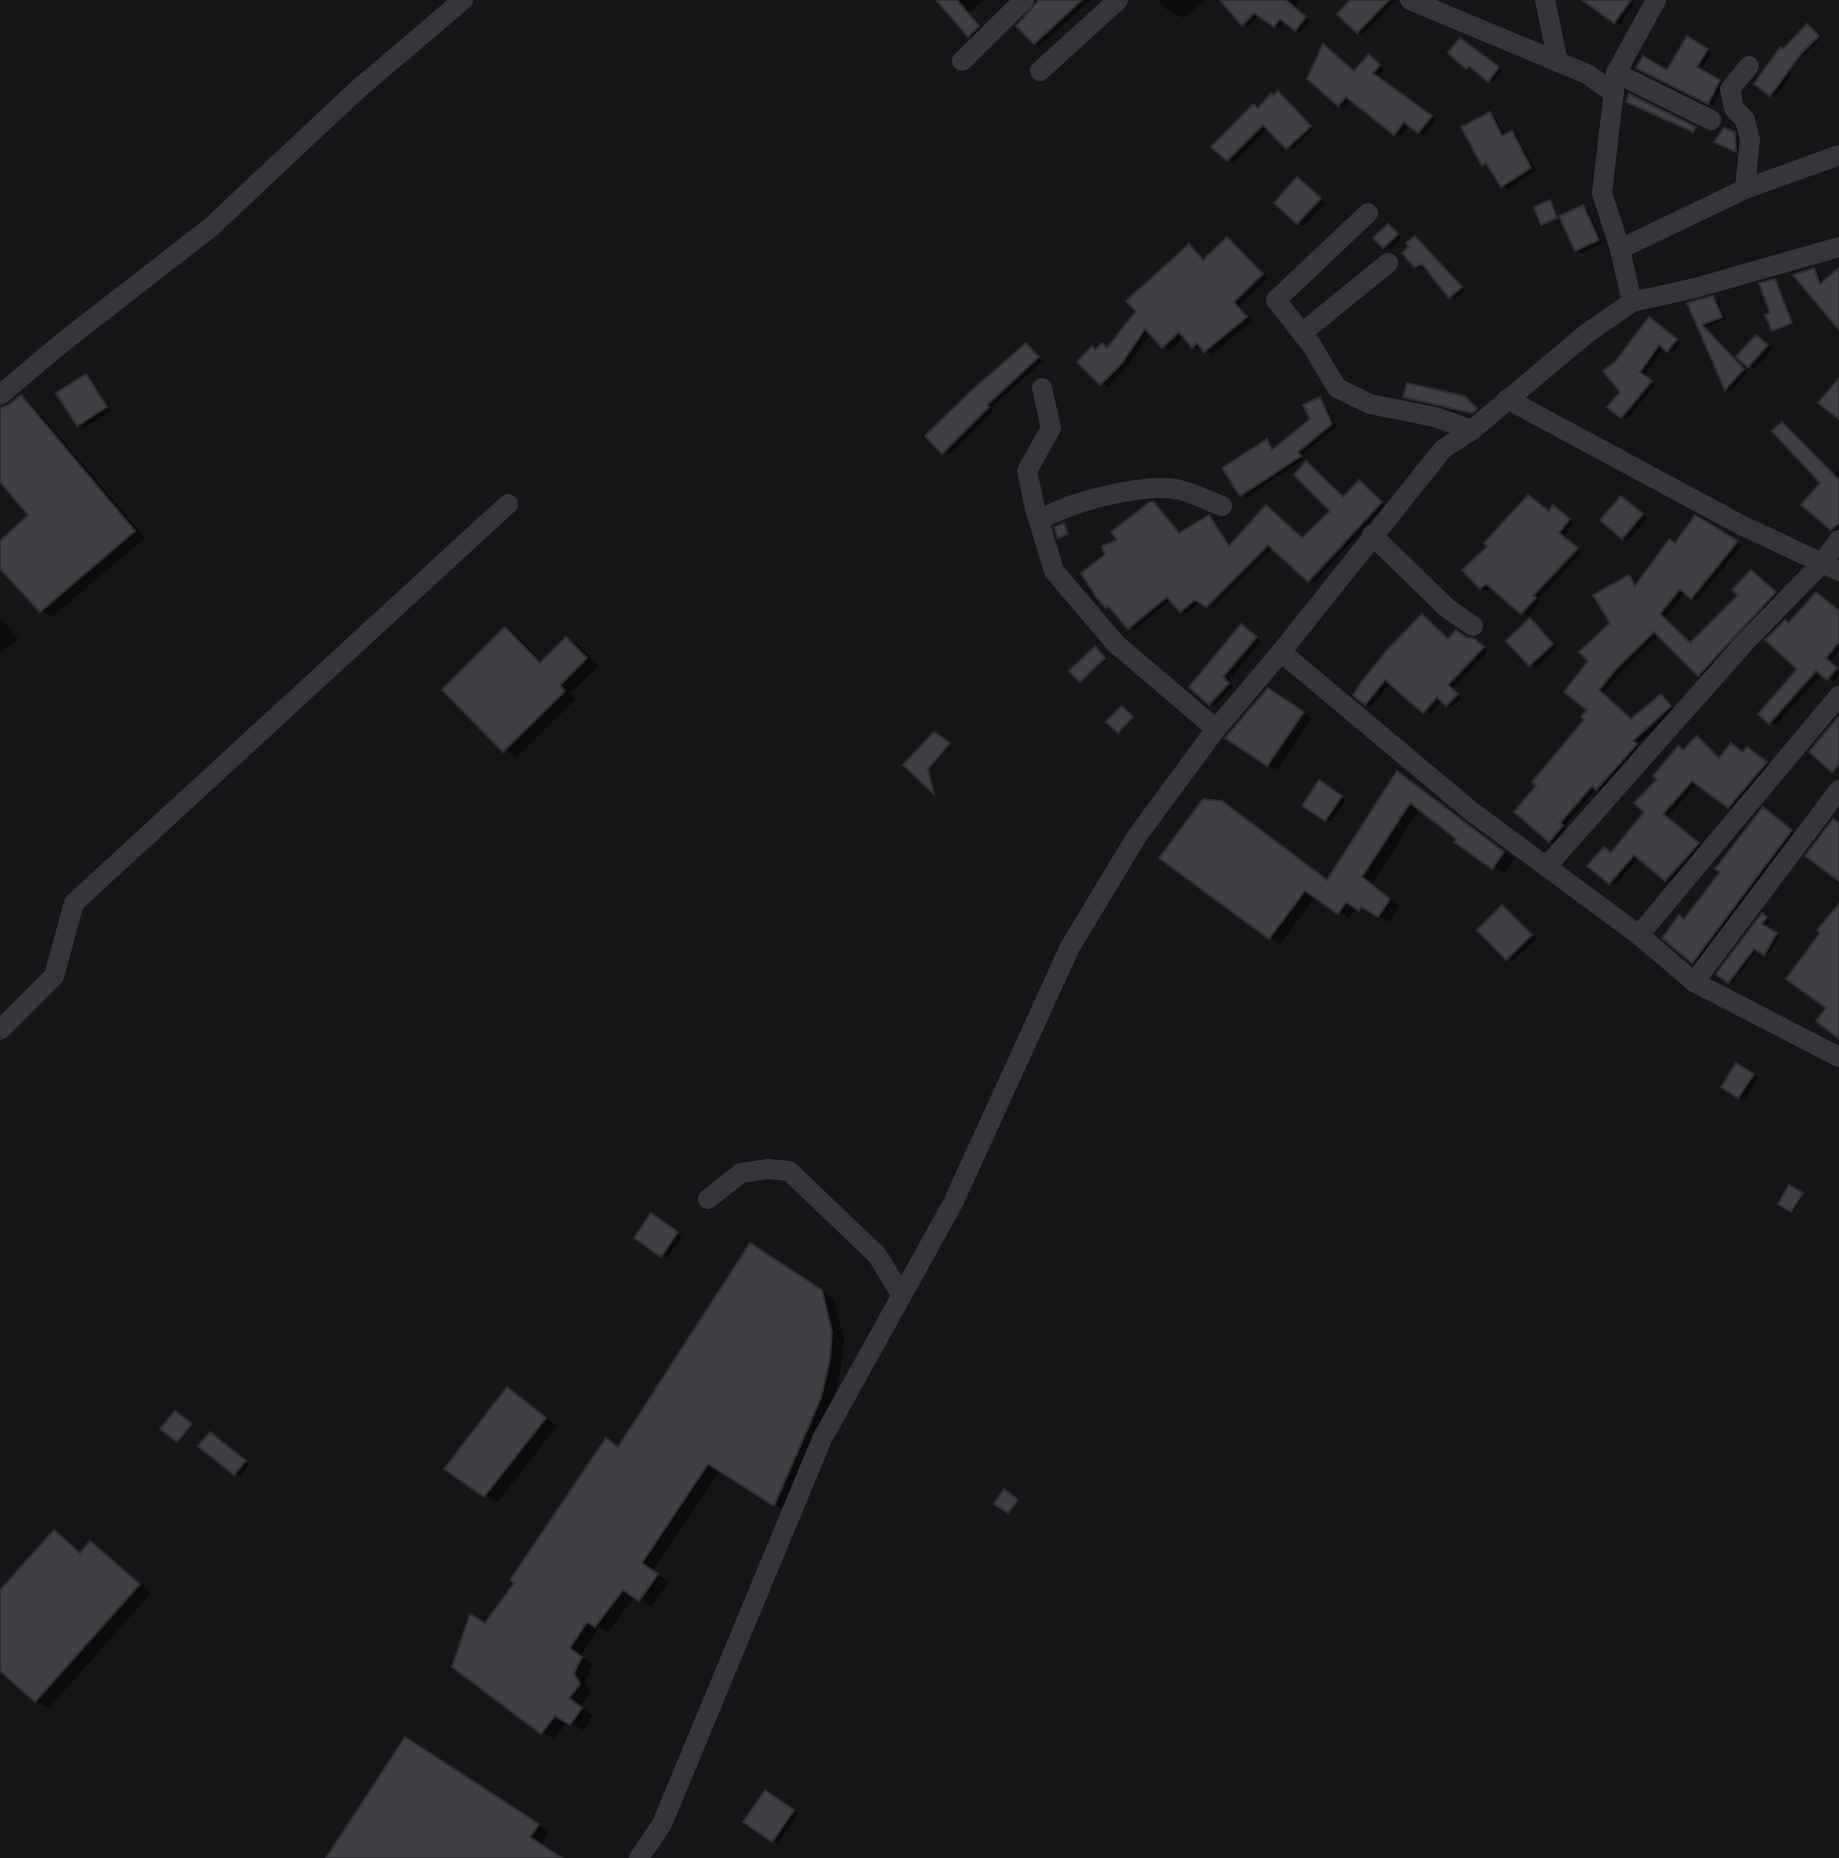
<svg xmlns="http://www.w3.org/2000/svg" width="1839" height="1858" viewBox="0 0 1839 1858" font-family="Commissioner,sans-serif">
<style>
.shadow{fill:#0007}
.building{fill:#3e4044;stroke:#2f2e33;stroke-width:2}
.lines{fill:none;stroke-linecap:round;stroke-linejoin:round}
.minor{stroke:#35363c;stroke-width:20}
</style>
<rect width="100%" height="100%" fill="#151517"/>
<g class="shadow">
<polygon points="938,0 983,0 969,13 984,29 975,38 969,35"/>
<polygon points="1043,0 1090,0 1040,46 1035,43"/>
<polygon points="1158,0 1206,0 1184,18 1167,10"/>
<polygon points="1222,0 1299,0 1295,8 1310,21 1300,32 1286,20 1280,28 1259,14 1248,27"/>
<polygon points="1353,0 1396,0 1363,34 1358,32"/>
<polygon points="1595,0 1630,0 1634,4 1620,24 1596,7"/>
<polygon points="1810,29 1820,39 1788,71 1792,74 1775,96 1757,84 1783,51"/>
<polygon points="1688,39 1711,53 1700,71 1724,85 1713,105 1639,68 1667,73"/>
<polygon points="1465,43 1502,71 1493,82 1474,68 1472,70 1468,68 1450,53"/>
<polygon points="1374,60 1384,69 1377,77 1436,120 1424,135 1410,124 1400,136 1352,99 1344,108 1339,105 1309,78 1355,73"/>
<polygon points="1278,93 1314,129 1292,150 1268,127 1233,163 1214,147"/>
<polygon points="1490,114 1495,117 1505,136 1512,133 1517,136 1536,171 1508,189 1503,185 1491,167 1483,164"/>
<polygon points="1734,134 1738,137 1739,152 1720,143"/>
<polygon points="1302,183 1325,203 1304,226 1277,203"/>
<polygon points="1582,207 1588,210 1603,243 1582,253 1576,249"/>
<polygon points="1389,226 1402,238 1390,250 1376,238"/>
<polygon points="1227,239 1268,278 1239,306 1252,321 1212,354 1203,347 1199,350 1193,346 1184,336 1170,350 1151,333 1128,366 1108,387 1102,383 1097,351 1109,350 1189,246 1205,261"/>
<polygon points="1420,241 1465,291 1455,299 1426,266 1420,268 1415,265"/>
<polygon points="1814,270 1819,273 1823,284 1839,275 1839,323 1834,321"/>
<polygon points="1775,281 1793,324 1776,331 1773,314"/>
<polygon points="1713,299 1718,302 1726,319 1705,328 1747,372 1731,391 1726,388 1690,304"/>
<polygon points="1654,322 1680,343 1673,353 1664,347 1644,376 1655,385 1627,419 1622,416 1623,392"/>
<polygon points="1762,340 1772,349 1755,369 1739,357"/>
<polygon points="1026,345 1043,361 991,408 993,411 949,455 943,452"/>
<polygon points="86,377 91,380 111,411 84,428 79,425"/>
<polygon points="21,397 32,404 145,538 52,617 41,610 0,566 0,544 31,516 0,478 0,409 4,410"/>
<polygon points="1319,400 1324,402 1336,427 1301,456 1304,459 1247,497 1242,494 1267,442 1275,451 1312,419"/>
<polygon points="1782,424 1834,474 1839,470 1838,532 1832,529 1823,483"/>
<polygon points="1307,463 1344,498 1359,483 1385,505 1314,583 1273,547 1212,608 1210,607 1277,539 1274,537 1206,605 1201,601 1186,614 1172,599 1134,630 1097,596 1084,573 1108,556 1104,547 1121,541 1114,533 1151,504 1159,507 1181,534 1209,517 1214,520 1231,547 1266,507 1304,540 1333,511 1296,475"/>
<polygon points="1627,501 1647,519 1628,540 1623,537"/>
<polygon points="1559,510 1574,523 1563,537 1582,552 1537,600 1540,602 1528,616 1492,586 1487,591 1481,588"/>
<polygon points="1696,518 1742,545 1697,600 1686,591 1664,618 1692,644 1756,575 1780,596 1704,677 1659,635 1622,671 1603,693 1632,721 1661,696 1675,710 1637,745 1641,748 1603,792 1597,788 1563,827 1567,829 1555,843 1550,840 1589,710 1591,661 1612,624 1629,577 1637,586 1676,545"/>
<polygon points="1839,612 1839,651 1830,662 1839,670 1839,675 1833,681 1822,673 1776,725 1770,722 1800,669 1790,625"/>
<polygon points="0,618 18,638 0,654"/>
<polygon points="1530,621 1557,647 1536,667 1530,664"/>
<polygon points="1247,629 1261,641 1228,682 1233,687 1215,706 1210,703"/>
<polygon points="506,630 518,637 543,663 567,639 579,646 598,666 570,693 576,699 517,757 505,750"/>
<polygon points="1450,641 1480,644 1488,651 1452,689 1461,698 1452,707 1442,700 1430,714 1391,682 1371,707 1356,695"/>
<polygon points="1097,650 1106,660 1083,681 1081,680"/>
<polygon points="1277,695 1311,718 1277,770 1228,738"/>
<polygon points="1124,710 1134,719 1121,732 1119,731"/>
<polygon points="935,735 950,746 929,771 935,791 906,765"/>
<polygon points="1698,738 1721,760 1752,752 1771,766 1734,810 1698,782 1667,818 1703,847 1672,883 1639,857 1615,885 1610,882 1612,855 1647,812 1684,752"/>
<polygon points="1408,780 1514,859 1504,873 1457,841 1458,839 1420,808 1372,884 1399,906 1389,922 1372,911 1370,915 1357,907 1349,918 1316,896 1280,944 1162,857 1328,881"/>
<polygon points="1320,783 1346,800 1331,822 1305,805"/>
<polygon points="1769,813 1797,834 1698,965 1693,962 1685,921"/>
<polygon points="1502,907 1536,939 1513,961 1508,958"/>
<polygon points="1763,916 1769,920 1764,928 1779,936 1768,955 1758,949 1732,983 1719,974"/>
<polygon points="1737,1066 1758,1078 1744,1100 1723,1087"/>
<polygon points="1790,1187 1804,1195 1794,1211 1781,1204"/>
<polygon points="657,1219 682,1237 667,1258 662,1255"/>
<polygon points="763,1253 833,1298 844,1340 841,1366 833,1405 786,1511 721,1469 652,1571 669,1582 651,1606 635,1596 608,1632 599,1627 581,1656 593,1665 585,1681 591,1692 580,1706 593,1716 583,1730 568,1721 554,1739 542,1732 485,1625 619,1448"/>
<polygon points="508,1390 557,1426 498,1502 485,1495"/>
<polygon points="176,1414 192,1426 180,1442 163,1429"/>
<polygon points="215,1436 249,1464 240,1476 201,1445"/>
<polygon points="54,1532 82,1554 91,1544 103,1551 151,1593 49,1708 36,1701 0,1669 0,1593"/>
<polygon points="418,1747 549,1832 541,1845 560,1858 329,1858"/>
<polygon points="771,1796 798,1814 778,1844 773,1841"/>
</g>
<g class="building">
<polygon points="936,0 957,0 979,26 968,37"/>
<polygon points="1039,0 1082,0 1034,44 1016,26"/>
<polygon points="1220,0 1286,0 1306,17 1295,31 1280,19 1274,27 1254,13 1242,26"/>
<polygon points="1350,0 1389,0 1357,33 1337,14"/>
<polygon points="1582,0 1631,0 1614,23"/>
<polygon points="1807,24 1819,36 1801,54 1770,96 1754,84 1780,47 1783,49"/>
<polygon points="1687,36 1708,49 1697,67 1720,80 1708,104 1636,68 1643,56 1667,70"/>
<polygon points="1460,38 1499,67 1488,82 1469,66 1466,69 1448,53"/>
<polygon points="1323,44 1354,71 1369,54 1380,65 1373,73 1432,116 1418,133 1404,122 1394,135 1346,97 1338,106 1307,79"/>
<polygon points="1278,91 1311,126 1286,149 1263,125 1227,161 1211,147 1253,104 1258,108 1271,93 1273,96"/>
<polygon points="1629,94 1696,127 1693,132 1626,102"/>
<polygon points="1490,112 1502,136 1512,131 1531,168 1501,187 1486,163 1482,166 1461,127"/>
<polygon points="1724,128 1735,132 1736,152 1714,142"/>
<polygon points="1297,177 1321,198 1297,224 1274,203"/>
<polygon points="1550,200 1557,218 1541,225 1534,207"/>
<polygon points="1583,205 1599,240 1575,251 1559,216"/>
<polygon points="1388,224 1398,234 1383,248 1373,238"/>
<polygon points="1415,236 1462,287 1449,298 1422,264 1414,267 1402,253 1409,247 1406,243"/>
<polygon points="1227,237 1263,274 1234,302 1247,317 1204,352 1197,343 1192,348 1179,332 1162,348 1145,329 1122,363 1100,385 1077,362 1092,346 1095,350 1102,343 1107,348 1136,311 1126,301 1189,244 1203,260"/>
<polygon points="1814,268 1820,284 1839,268 1839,330 1793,275"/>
<polygon points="1775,279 1792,323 1772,331 1765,315 1770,313 1759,283"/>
<polygon points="1713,296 1722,317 1702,325 1744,369 1725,390 1687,303"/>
<polygon points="1649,317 1677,339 1667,352 1659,345 1640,372 1652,381 1621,418 1607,407 1620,392 1603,371 1615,362"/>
<polygon points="1756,335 1768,345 1748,367 1736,357"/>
<polygon points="1026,343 1039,357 987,405 989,407 942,454 925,436 972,390"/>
<polygon points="86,374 107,407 77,426 56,393"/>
<polygon points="1839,378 1839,419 1818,403"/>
<polygon points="1407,383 1464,396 1477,409 1472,413 1403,397"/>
<polygon points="21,395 135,531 40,612 0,569 0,541 28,515 0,482 0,408 8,405"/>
<polygon points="1320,397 1332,424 1298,452 1301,456 1240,496 1222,468 1267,439 1272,450 1310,419 1303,405"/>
<polygon points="1782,422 1839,480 1839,523 1831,530 1801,505 1820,483 1772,431"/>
<polygon points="1306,461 1343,497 1359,480 1382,502 1308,582 1268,545 1206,607 1195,600 1180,612 1167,597 1128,629 1108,606 1106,608 1096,597 1081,573 1105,555 1102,546 1117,540 1111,532 1150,502 1154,502 1179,533 1209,515 1229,546 1266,505 1302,538 1330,511 1294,475"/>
<polygon points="1528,495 1549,511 1553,505 1570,519 1559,533 1578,548 1533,596 1536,598 1521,614 1486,584 1480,589 1462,570 1487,547 1484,543"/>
<polygon points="1621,496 1643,514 1622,539 1600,520"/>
<polygon points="1695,515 1738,541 1691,599 1680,589 1660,614 1690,643 1738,595 1732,590 1751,570 1776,592 1698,676 1654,632 1616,669 1599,690 1631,719 1661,694 1671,706 1633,741 1637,744 1596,790 1592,786 1560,823 1563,825 1549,842 1514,812 1536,786 1532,782 1584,720 1581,717 1587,710 1564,692 1588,661 1579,652 1610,623 1593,595 1629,575 1635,586 1669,539 1675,543"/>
<polygon points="1064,523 1068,534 1058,538 1054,527"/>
<polygon points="1816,592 1839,611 1839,642 1826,658 1837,668 1827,680 1816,671 1769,724 1758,714 1797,669 1765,640 1785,620 1789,623"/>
<polygon points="1422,614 1448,639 1456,630 1466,637 1475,639 1484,647 1448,685 1458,694 1446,706 1437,697 1423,713 1385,680 1365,705 1353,695 1360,684 1386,651"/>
<polygon points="1530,618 1553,644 1529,666 1506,641"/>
<polygon points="1241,624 1257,637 1223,677 1229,683 1209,705 1189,687"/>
<polygon points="505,627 540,663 566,637 587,658 560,685 565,691 503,752 442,690"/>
<polygon points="1095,646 1105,658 1080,682 1069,671"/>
<polygon points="1268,688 1304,712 1267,766 1225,738"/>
<polygon points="1122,706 1133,717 1118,733 1106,722"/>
<polygon points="1839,716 1839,764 1832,772 1809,752"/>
<polygon points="934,732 950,743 928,769 934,794 903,765"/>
<polygon points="1697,736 1719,758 1731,743 1742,752 1747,747 1767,762 1728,808 1692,781 1663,814 1699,843 1665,881 1634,855 1609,884 1587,866 1604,847 1611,853 1644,812 1634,803 1657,779 1653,776 1678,746 1683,750"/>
<polygon points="1397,771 1504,852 1492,869 1454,842 1456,839 1410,803 1362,877 1390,899 1378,917 1361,907 1359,911 1346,902 1338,914 1305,891 1269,939 1159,858 1203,799 1222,801 1327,880"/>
<polygon points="1319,780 1342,796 1325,821 1302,806"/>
<polygon points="1763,807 1792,830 1692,963 1662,938 1679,915 1684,919 1720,872 1715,869"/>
<polygon points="1833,819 1839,823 1839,881 1805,856"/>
<polygon points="1839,904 1839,1039 1816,1021 1826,1008 1786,979 1820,933 1817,930"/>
<polygon points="1502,905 1532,935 1506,960 1477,930"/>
<polygon points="1762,913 1767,917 1762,924 1777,933 1764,955 1754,949 1728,983 1716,974"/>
<polygon points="1736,1063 1754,1074 1738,1098 1721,1087"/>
<polygon points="1789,1185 1803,1193 1791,1212 1778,1204"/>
<polygon points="651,1213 678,1232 661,1257 634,1238"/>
<polygon points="750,1243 822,1290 832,1332 830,1359 821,1398 774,1506 708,1464 642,1563 658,1574 639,1601 623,1590 595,1627 587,1622 570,1648 582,1657 574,1673 580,1684 569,1698 582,1708 570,1725 555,1716 541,1734 452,1667 470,1614 485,1623 514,1583 510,1580 606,1438 618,1447"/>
<polygon points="507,1387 546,1418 484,1497 444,1469"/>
<polygon points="175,1411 192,1424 177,1442 160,1429"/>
<polygon points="210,1432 246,1461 234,1475 198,1446"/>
<polygon points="1004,1489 1018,1500 1008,1513 994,1504"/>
<polygon points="54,1530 80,1553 90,1541 140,1584 35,1702 0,1671 0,1590"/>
<polygon points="405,1737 539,1824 530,1837 562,1858 326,1858"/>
<polygon points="765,1790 794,1810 772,1842 743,1822"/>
</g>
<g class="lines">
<g class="minor">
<polyline points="1410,0 1587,74 1614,93"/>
<polyline points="1545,0 1558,62"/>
<polyline points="962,61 1024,0"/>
<polyline points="1040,71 1118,0"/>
<polyline points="1616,73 1711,120"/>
<polyline points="1745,189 1750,139 1745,120 1734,108 1730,89 1749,66"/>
<polyline points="1368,213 1276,300 1312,346 1337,388 1370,404 1435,417 1472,430"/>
<polyline points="1620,249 1745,189 1839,155"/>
<polyline points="1632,302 1620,249 1602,193 1616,73 1656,0"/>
<polyline points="1302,333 1388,263"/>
<polyline points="1042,388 1051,428 1027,471 1035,508 1054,571 1116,644 1216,729"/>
<polyline points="0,395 63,342 211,227 357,90 463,0"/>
<polyline points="1507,399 1741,525 1839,571"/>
<path d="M 1039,521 C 1066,502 1147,482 1180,490 C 1194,493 1208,501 1222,506"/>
<polyline points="1372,535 1447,608 1473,626"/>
<polyline points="1281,652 1471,811 1639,935 1694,982 1839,1057"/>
<polyline points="1546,867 1747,640 1823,562 1839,540"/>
<polyline points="1639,935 1839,696"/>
<polyline points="1694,982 1839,790"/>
<polyline points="0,1030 54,976 74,903 508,504"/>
<polyline points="708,1199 741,1173 768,1169 789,1171 877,1255 902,1296"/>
<polyline points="639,1858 662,1824 822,1439 953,1203 1070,947 1137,836 1216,729 1281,652 1443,449 1472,430 1586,334 1632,302 1695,288 1839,247"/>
</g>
</g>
</svg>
